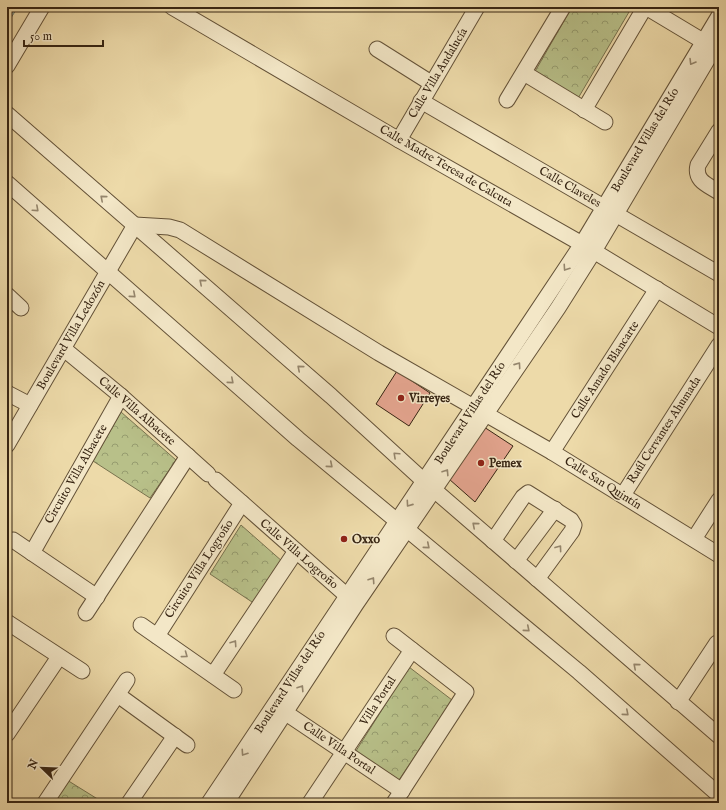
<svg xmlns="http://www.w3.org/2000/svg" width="726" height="810" viewBox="0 0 726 810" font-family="'IM FELL English',serif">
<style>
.park{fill:url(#park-crowns);stroke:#78724e}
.water{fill:url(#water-ripples);stroke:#727e70}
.building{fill:#e3a48e;stroke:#372513}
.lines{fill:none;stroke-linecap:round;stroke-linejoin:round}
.minor-casing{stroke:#645238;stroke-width:17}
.minor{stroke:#f3e7c7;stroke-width:15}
.oneway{stroke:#95866d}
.poi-dot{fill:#8f2418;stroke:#f3e7c7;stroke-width:1.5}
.labels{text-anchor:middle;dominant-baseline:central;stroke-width:3;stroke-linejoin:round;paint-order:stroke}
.street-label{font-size:12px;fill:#372513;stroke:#f3e7c7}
.poi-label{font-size:12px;font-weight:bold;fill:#372513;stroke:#f3e7c7;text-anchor:start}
</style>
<defs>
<pattern id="park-crowns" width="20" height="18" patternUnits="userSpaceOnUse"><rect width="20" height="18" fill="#b8c089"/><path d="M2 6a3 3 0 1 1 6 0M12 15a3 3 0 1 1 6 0" fill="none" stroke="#969c6f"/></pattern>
<pattern id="water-ripples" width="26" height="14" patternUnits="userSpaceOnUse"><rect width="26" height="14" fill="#9abaae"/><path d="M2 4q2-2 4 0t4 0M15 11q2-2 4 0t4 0" fill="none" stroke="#7e978c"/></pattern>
</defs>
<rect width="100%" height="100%" fill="#eddaa9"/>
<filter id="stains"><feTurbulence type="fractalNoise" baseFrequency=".005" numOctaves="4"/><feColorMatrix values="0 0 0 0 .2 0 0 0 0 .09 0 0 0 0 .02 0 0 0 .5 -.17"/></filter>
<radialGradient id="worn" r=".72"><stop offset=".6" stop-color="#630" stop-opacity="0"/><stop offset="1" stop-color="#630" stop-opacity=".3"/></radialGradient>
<g class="park">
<polygon points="572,7 622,7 629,12 577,100 533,75"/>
<polygon points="121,412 176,460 150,498 93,461"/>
<polygon points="241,525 283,562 255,604 210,574"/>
<polygon points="409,667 452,700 397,783 354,754"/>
<polygon points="67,780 104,803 52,803"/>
</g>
<polygon class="water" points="7,7 18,7 7,24"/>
<g class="building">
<polygon points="397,371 430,393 409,426 376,404"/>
<polygon points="484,427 513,446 475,502 449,479"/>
</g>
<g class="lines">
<g class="minor-casing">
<g id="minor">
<polyline points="172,7 399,140 582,244 719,327"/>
<polyline points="646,7 711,46"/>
<polyline points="377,49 431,83"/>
<polyline points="7,66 42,7"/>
<polyline points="524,73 605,122"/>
<polyline points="507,100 563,7"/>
<polyline points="421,101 719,274"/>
<polyline points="584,110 645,7"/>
<polyline points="7,114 331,396 425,482 719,736"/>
<path d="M 719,131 L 698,165 C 694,181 708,185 719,192"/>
<polyline points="399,140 477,7"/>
<polyline points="7,183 298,439 579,672 719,795"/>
<polyline points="7,295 21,308"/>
<polyline points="64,349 121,396 208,474"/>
<polyline points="7,393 30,405"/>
<polyline points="7,445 135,225 169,227 180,230 379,353 552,452 719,555"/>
<polyline points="552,452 657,289"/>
<polyline points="216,480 354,602"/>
<polyline points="623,495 719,345"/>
<polyline points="694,539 719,500"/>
<polyline points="13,540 97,597"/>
<polyline points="493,541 523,497 528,493 571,520 574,525 572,531 537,579"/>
<polyline points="32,553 121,396"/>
<polyline points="516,561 555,509"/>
<polyline points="86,613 188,456"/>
<polyline points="7,622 82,671"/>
<polyline points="141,625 234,690"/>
<polyline points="157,636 242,503"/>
<polyline points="394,636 466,692 394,803"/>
<polyline points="213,675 296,551"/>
<polyline points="118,695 187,745"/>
<polyline points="678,702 717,643"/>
<polyline points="277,707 402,791"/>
<polyline points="7,734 59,657"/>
<polyline points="45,803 127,680"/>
<polyline points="129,803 175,736"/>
<polyline points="209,803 582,244 719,16"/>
<polyline points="226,803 356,604 558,308 594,251 719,40"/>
<polyline points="310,803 412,650"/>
</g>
</g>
<use href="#minor" class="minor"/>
</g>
<defs><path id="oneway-chevron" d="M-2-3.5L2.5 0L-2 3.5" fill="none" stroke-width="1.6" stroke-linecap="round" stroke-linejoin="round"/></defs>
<g class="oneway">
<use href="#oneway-chevron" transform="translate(692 62) rotate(121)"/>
<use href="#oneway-chevron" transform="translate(103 198) rotate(-139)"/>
<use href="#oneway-chevron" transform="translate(36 209) rotate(42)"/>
<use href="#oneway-chevron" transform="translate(566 268) rotate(124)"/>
<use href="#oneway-chevron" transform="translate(202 282) rotate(-139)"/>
<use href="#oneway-chevron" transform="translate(133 295) rotate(41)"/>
<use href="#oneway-chevron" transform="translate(518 365) rotate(-55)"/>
<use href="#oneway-chevron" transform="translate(300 368) rotate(-139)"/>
<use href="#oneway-chevron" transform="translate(231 381) rotate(41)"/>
<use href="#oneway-chevron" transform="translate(396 455) rotate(-137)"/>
<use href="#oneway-chevron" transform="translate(330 465) rotate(40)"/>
<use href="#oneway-chevron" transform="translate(446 472) rotate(-57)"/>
<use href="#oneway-chevron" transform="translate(409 504) rotate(125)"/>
<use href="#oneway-chevron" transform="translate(475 525) rotate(-139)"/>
<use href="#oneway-chevron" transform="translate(427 546) rotate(40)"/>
<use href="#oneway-chevron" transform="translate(559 548) rotate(-54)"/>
<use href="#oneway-chevron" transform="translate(372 580) rotate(-56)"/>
<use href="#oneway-chevron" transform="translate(527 629) rotate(40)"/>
<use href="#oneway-chevron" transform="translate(234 643) rotate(-56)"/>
<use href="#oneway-chevron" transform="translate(185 655) rotate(36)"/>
<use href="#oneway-chevron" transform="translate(636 666) rotate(-139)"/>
<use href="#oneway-chevron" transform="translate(301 688) rotate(-57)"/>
<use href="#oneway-chevron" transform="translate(626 713) rotate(41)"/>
<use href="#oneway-chevron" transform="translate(244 753) rotate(124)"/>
</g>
<g class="poi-dot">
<circle cx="401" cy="398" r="4"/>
<circle cx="481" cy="463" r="4"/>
<circle cx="344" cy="539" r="4"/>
</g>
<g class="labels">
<g class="street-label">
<text transform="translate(438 73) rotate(-59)">Calle Villa Andalucía</text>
<text transform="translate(645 140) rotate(-59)">Boulevard Villas del Río</text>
<text transform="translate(446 166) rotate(30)">Calle Madre Teresa de Calcuta</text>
<text transform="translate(570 187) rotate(30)">Calle Claveles</text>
<text transform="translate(71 335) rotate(-60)">Boulevard Villa Ledozón</text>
<text transform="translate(605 370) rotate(-57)">Calle Amado Blancarte</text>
<text transform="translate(137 411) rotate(41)">Calle Villa Albacete</text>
<text transform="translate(470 413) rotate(-57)">Boulevard Villas del Río</text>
<text transform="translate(664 430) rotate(-57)">Raúl Cervantes Ahumada</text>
<text transform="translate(76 474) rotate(-60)">Circuito Villa Albacete</text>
<text transform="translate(603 483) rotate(32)">Calle San Quintín</text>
<text transform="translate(299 554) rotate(41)">Calle Villa Logroño</text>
<text transform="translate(199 569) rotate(-57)">Circuito Villa Logroño</text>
<text transform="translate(290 682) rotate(-57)">Boulevard Villas del Río</text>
<text transform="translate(378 701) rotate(-57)">Villa Portal</text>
<text transform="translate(339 748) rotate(34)">Calle Villa Portal</text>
</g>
<g class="poi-label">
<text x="409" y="398">Virreyes</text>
<text x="489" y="463">Pemex</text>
<text x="352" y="539">Oxxo</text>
</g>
</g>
<rect width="726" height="810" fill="none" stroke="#eddaa9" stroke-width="24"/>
<rect x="8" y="8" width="710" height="794" fill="none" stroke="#372513" stroke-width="2"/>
<rect x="12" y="12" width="702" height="786" fill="none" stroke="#372513"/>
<g transform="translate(42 768) rotate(293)" stroke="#f3e7c7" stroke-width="3" paint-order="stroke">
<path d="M0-3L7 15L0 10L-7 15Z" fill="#372513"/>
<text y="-6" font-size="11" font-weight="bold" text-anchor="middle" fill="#372513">N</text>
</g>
<path d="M24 40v6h79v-6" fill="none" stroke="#372513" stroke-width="2"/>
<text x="30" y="40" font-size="12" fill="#372513" stroke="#f3e7c7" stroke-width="3" paint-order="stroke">50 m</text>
<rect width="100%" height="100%" filter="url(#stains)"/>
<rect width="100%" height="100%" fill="url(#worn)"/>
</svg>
